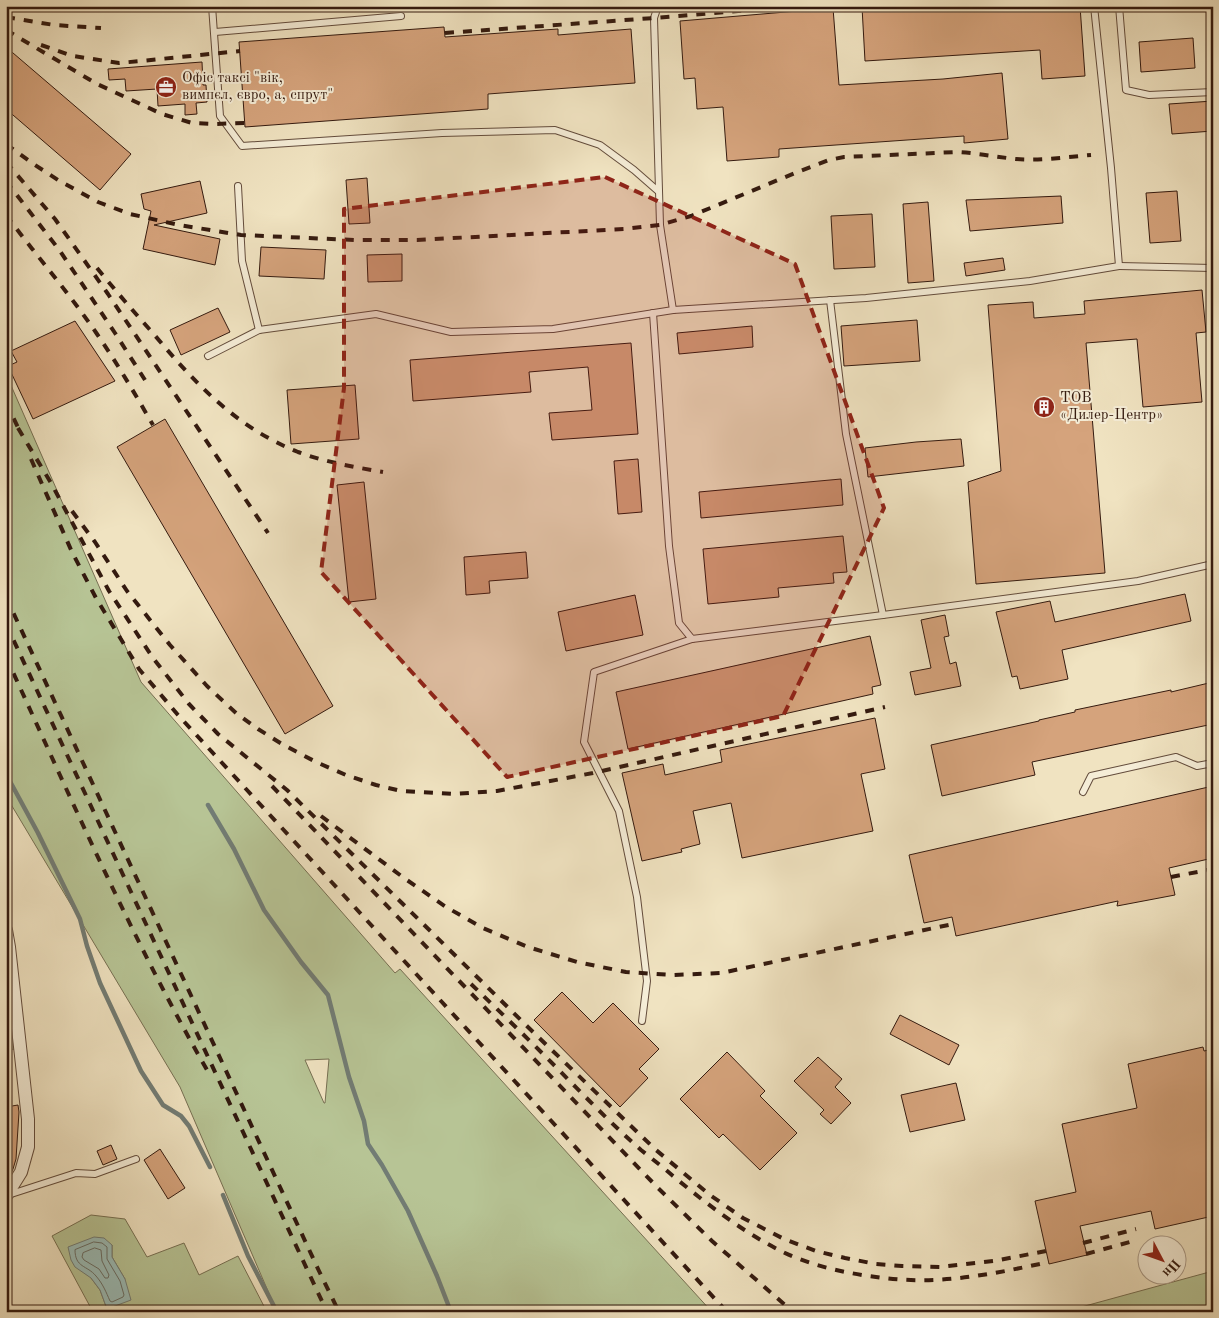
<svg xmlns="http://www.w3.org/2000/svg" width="1219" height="1318" viewBox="0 0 1219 1318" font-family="'Old Standard TT',serif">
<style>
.green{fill:#b7c495;stroke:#766f52;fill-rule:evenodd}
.water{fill:#9bbdb8;stroke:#727c74}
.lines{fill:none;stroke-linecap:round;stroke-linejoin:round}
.shore{stroke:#686c64;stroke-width:1}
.stream{stroke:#727c74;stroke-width:4.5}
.building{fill:#d5a37c;stroke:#341a0f}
.lane-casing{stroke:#634c3c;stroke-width:8}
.street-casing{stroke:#634c3c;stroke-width:14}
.lane{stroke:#f5edd7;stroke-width:6}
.street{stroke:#f5edd7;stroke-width:12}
.rail{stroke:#341a0f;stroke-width:4;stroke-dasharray:9 9;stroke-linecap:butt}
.marked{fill:#8f2418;fill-opacity:0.2;stroke:#8f2418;stroke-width:4;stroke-dasharray:10 6;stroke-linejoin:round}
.labels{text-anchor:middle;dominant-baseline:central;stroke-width:4;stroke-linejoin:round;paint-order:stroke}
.poi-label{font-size:15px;fill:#341a0f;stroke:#f5edd7;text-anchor:start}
</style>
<rect width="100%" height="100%" fill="#f0e3c1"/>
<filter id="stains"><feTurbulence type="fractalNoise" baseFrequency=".004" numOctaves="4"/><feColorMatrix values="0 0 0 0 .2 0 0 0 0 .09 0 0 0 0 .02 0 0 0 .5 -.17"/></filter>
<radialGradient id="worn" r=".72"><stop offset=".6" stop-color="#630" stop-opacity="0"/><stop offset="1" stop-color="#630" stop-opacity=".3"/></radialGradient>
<g class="green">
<path d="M 6,374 L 141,682 L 395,973 L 400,969 L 712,1312 L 277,1312 L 180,1087 L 6,796 ZM 329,1059 L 325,1103 L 324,1103 L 305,1060 Z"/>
<polygon points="6,970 15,1049 6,1050"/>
<path d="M 91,1215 L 125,1219 L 147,1257 L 184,1243 L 199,1275 L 238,1256 L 267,1312 L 93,1312 L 52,1236 ZM 112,1245 L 112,1257 L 125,1279 L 107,1309 L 100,1290 L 91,1278 Z"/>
<polygon points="1213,1271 1213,1312 1063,1312"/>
</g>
<polygon class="water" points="94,1237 104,1238 112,1245 112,1257 125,1279 131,1300 107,1309 100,1290 91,1278 75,1267 71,1260 68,1247"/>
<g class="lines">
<g class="shore">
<path d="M 94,1242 L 102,1243 L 107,1247 L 107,1259 L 120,1281 L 124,1295 L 123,1297 L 112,1302 L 110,1301 C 106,1292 103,1284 96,1276 C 87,1265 75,1268 75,1250 Z"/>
<polygon points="95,1248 101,1250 102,1261 109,1275 108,1278 105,1278 99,1269 84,1260 82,1257 83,1253"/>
</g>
<g class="stream">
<polyline points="6,774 38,833 80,919 87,946 100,983 141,1071 163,1105 181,1116 189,1126 210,1167"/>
<polyline points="208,805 234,849 264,910 301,962 328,995 349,1077 364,1121 368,1144 382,1165 408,1211 437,1276 451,1312"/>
<polyline points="223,1195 248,1256 277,1312"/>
<polyline points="1206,1312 1213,1308"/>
</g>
</g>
<g class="building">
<polygon points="1080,6 1085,76 1042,79 1040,50 865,61 862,7"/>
<polygon points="833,8 839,85 943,79 1002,73 1008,139 964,143 964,136 779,149 779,157 727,161 723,107 697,109 695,78 684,79 680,21"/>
<polygon points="444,27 445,37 558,29 558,35 631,29 635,83 488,94 488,109 245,127 239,42"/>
<polygon points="1193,38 1195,68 1141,72 1139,42"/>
<polygon points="6,47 131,154 100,190 6,109"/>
<polygon points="202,62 203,85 206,85 207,102 196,103 197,114 185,115 185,104 158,106 157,89 126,91 125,79 109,80 108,69"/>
<polygon points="1213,101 1213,131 1172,134 1169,104"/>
<polygon points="367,178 370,223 349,224 346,180"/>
<polygon points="200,181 207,213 154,225 220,239 215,265 143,249 151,211 144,209 141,194"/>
<polygon points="1177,191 1181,241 1150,243 1146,193"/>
<polygon points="1061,196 1063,223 970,231 966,200"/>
<polygon points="928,202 934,281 908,283 903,204"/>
<polygon points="872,214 875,267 834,269 831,216"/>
<polygon points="261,247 326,250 324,279 259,276"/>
<polygon points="402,254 402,281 368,282 367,255"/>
<polygon points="1003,258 1005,270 966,276 964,263"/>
<polygon points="1202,290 1206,332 1196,333 1202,402 1143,407 1137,339 1086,343 1105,573 976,584 968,482 1001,471 988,305 1033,302 1034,318 1085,314 1084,301"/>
<polygon points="218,308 230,332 181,355 170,330"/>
<polygon points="917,320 920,361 844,366 841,326"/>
<polygon points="75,321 115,381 33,419 8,366 17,362 11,351"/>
<polygon points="752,326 753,347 679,354 677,333"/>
<polygon points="631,343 638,434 552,440 549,413 592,410 588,367 529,372 531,392 413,401 410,360"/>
<polygon points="355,385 359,439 291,444 287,390"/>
<polygon points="165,419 333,706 285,734 117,447"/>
<polygon points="961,439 964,466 868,477 865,448 916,442"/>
<polygon points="638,459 642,512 618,514 614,461"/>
<polygon points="841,479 843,505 701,518 699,492"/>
<polygon points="364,482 376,599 349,602 337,485"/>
<polygon points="843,536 847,572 833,573 834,583 778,588 779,597 708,604 703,549"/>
<polygon points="526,552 528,578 489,581 490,593 466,595 464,557"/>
<polygon points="1185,594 1191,621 1062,650 1068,679 1020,689 1017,676 1012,677 996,612 1050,601 1055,622"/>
<polygon points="635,595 643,635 566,651 558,612"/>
<polygon points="945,615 949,636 944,637 950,664 956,662 961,686 915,695 910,672 931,668 921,620"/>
<polygon points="870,636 881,685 872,687 873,694 628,749 616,692"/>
<polygon points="1213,682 1213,724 1032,762 1035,775 942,796 931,745 1039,721 1039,720 1075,712 1075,710 1171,690 1171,692"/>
<polygon points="875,718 885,769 861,774 873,831 742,858 731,803 693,811 700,844 681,849 682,852 642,861 622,773 663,764 665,775 722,762 720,750"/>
<polygon points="1213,786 1213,858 1169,868 1175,895 1117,906 1118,901 956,936 952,917 924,923 909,855"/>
<polygon points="562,992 593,1023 613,1003 659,1049 639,1069 648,1078 620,1107 534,1020"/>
<polygon points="900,1015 959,1045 949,1065 890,1034"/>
<polygon points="1203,1047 1204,1051 1213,1049 1213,1216 1155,1229 1151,1211 1080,1226 1087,1255 1049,1264 1035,1201 1076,1192 1062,1124 1137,1108 1128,1064"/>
<polygon points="727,1052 765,1091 760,1096 797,1133 760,1170 723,1134 719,1138 680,1099"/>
<polygon points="818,1057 842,1079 835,1087 851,1103 831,1124 820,1114 824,1110 794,1081"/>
<polygon points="956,1083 965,1120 910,1132 901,1095"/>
<polygon points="18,1105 19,1112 16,1159 13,1169 10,1175 6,1175 6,1107"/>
<polygon points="111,1145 117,1159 103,1165 97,1151"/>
<polygon points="160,1149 185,1188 168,1199 144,1160"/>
</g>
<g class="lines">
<g class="lane-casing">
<g id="lane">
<polyline points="212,6 220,116 242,146 442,133 555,130 600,145 634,170 658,191"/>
<polyline points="658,6 654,18 660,225 673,310"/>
<polyline points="1119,6 1126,90 1149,95 1213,92"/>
<polyline points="215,32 401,16"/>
<polyline points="238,186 242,261 259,330"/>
<polyline points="1119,266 1213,268"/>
<polyline points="830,300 846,434 883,615"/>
<polyline points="653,313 669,546 679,623 692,639 883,615 1138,581 1213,564"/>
<polyline points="208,356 259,330 376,314 451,332 553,329 673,310 866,298 1030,281 1119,266 1111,168 1094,6"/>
<polyline points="1083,792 1091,776 1176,757 1197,766 1213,763"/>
<polyline points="642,1021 647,981 637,897 619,811 584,742 594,672 692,639"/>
<polyline points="8,1195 76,1173 95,1174 136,1159"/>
</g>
</g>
<g class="street-casing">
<polyline id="street" points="6,930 9,947 28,1119 28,1147 21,1172 6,1196"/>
</g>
<use href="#lane" class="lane"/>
<use href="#street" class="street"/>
<g class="rail">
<polyline points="6,17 54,25 101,28"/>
<polyline points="6,30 97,84 162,114 192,123 214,124 245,123"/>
<polyline points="445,33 654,18 796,6"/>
<polyline points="41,45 73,56 119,63 141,61 240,51"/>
<path d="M 6,144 L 35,165 L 58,180 L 98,202 L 130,214 L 179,225 L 241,235 L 354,240 L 417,240 L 624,229 L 660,225 L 691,216 L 795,173 L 829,160 L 844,157 L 957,152 C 977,153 996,157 1016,159 C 1041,161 1066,157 1091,155"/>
<polyline points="6,162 55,219 108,294 268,533"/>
<polyline points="6,181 60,251 115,333 145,380"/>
<path d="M 6,215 C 36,255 69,293 97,334 C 117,363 135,394 153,425"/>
<path d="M 97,268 C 115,290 133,311 152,332 C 194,382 235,427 298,452 C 325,462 354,467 383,472"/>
<polyline points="6,402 21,434"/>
<polyline points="18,428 51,483 109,591 153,658 189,704 218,734 287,790 532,1031 656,1150 710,1195 743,1218 784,1239 816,1251 845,1258 876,1264 902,1266 940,1267 994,1261 1046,1251"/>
<polyline points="31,459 72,552 96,598 139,669 178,715 727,1312"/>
<polyline points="72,511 95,542 127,591 170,645 207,686 236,713 258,729 282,744 316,762 346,775 376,785 401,791 454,794 497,791 593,773 885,707"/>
<polyline points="6,597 319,1271 339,1312"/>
<polyline points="6,624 327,1312"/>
<path d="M 6,657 C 70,796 131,937 207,1070"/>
<polyline points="272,786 658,1188 712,1241 793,1312"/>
<polyline points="321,816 404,878 446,907 483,928 528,947 577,962 626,972 672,975 721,973 953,924"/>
<polyline points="1171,877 1213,869"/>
<path d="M 471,984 C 495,1007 520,1031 544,1055 C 576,1087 607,1120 641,1150 C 652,1159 663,1167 673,1176 C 707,1204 740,1230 779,1250 C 810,1266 849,1274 884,1278 C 941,1285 993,1274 1049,1262"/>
<polyline points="1083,1243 1136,1229"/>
<polyline points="1086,1254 1137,1240"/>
</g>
</g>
<path class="marked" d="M 605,177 L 795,264 L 884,508 L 783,716 L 507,777 L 321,572 L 344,388 L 344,209 Z"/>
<defs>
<g id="office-disc" transform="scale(1.125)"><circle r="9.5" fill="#8f2418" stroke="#f5edd7"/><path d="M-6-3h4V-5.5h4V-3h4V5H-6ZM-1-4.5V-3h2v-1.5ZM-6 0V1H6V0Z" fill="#fff"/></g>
<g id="building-disc" transform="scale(1.125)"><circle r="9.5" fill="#8f2418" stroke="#f5edd7"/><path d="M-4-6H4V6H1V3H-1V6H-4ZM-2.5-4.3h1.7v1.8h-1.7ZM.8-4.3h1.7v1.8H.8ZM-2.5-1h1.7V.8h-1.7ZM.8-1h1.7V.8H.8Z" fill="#fff"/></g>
</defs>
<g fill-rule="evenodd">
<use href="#office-disc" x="166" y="87"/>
<use href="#building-disc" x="1044" y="407"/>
</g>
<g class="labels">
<g class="poi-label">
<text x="182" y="78">Офіс таксі "вік,<tspan x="182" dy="17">вимпєл, євро, а, спрут"</tspan></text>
<text x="1060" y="398">ТОВ<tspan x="1060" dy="17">«Дилер-Центр»</tspan></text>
</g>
</g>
<rect width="1219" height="1318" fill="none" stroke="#f0e3c1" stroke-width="25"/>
<rect x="8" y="8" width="1204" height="1303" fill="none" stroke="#341a0f" stroke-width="2.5"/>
<rect x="12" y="12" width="1194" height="1293" fill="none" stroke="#341a0f"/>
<g transform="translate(1162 1260) rotate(131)"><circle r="24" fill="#f5edd7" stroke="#a89987"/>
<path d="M0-4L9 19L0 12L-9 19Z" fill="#8f2418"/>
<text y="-8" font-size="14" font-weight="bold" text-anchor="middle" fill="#341a0f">Пн</text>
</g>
<rect width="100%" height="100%" filter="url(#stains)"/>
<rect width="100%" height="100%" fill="url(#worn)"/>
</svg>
